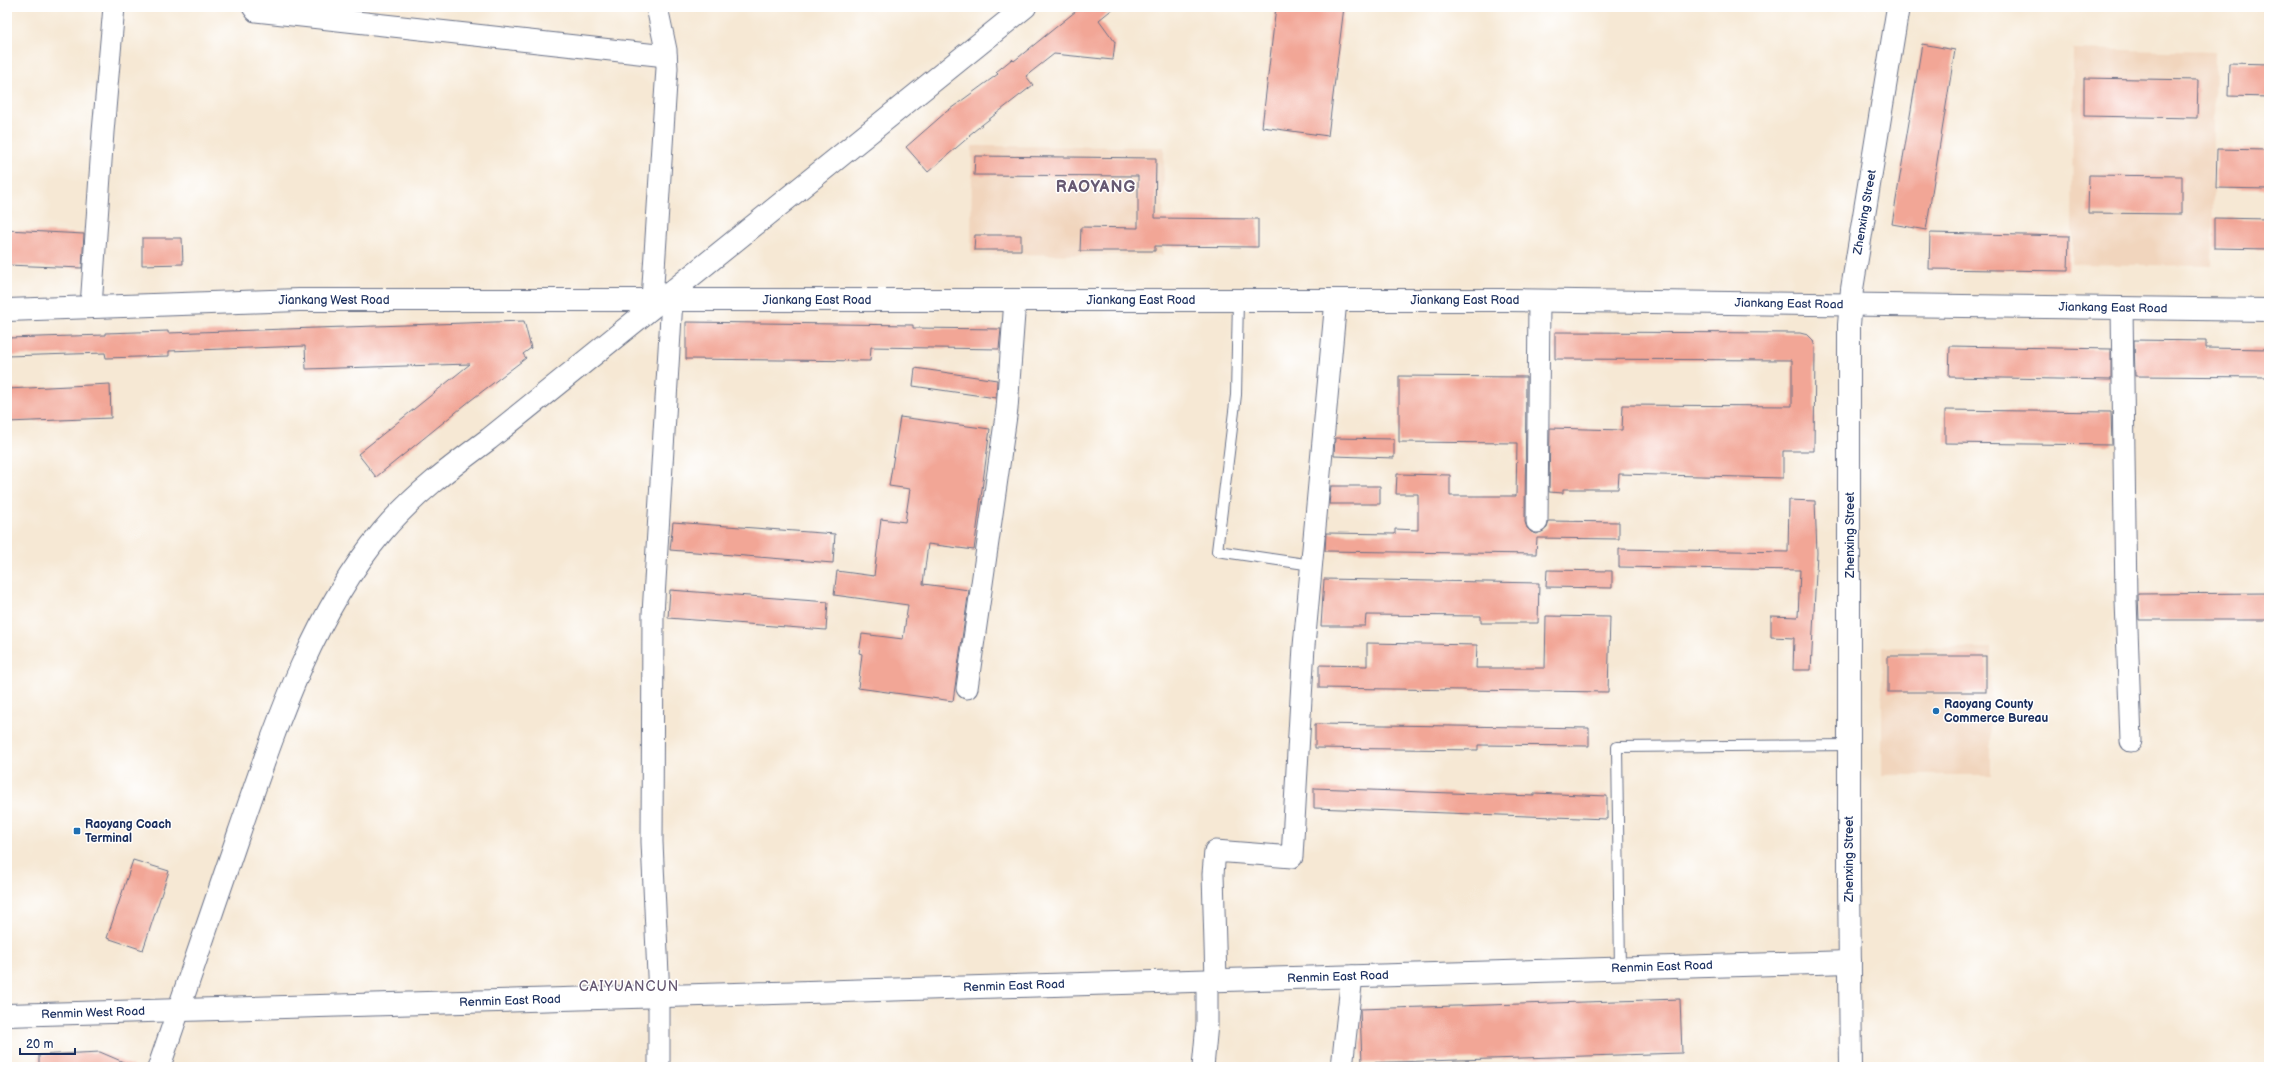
<svg xmlns="http://www.w3.org/2000/svg" width="2276" height="1074" viewBox="0 0 2276 1074" font-family="'Balsamiq Sans',sans-serif">
<style>
.built{fill:#f1d5bd}
.building{fill:#f2a696}
.lines{fill:none;stroke-linecap:round;stroke-linejoin:round}
.service-casing{stroke:#687087;stroke-width:12}
.minor-casing{stroke:#687087;stroke-width:23}
.tertiary-casing{stroke:#687087;stroke-width:24}
.secondary-casing{stroke:#687087;stroke-width:24}
.service{stroke:#fff;stroke-width:10}
.minor{stroke:#fff;stroke-width:21}
.tertiary{stroke:#fff;stroke-width:22}
.secondary{stroke:#fff;stroke-width:22}
.poi-dot{fill:#1f6fb2;stroke:#fff;stroke-width:1.5}
.labels{text-anchor:middle;dominant-baseline:central;stroke-width:3;stroke-linejoin:round;paint-order:stroke}
.street-label{font-size:12px;fill:#1b2f5e;stroke:#fff}
.poi-label{font-size:12px;font-weight:bold;fill:#1b2f5e;stroke:#fff;text-anchor:start}
.quarter-label{font-size:14px;letter-spacing:1px;fill:#665972;stroke:#fff}
.district-label{font-size:16px;font-weight:bold;letter-spacing:1px;fill:#665972;stroke:#fff}
</style>
<rect width="100%" height="100%" fill="#fff"/>
<filter id="ink" filterUnits="userSpaceOnUse"><feTurbulence type="fractalNoise" baseFrequency=".025" numOctaves="2"/><feDisplacementMap in="SourceGraphic" scale="8" xChannelSelector="R" yChannelSelector="G"/><feConvolveMatrix kernelMatrix="1 2 1 2 8 2 1 2 1" color-interpolation-filters="sRGB"/></filter>
<filter id="wash" filterUnits="userSpaceOnUse"><feTurbulence type="fractalNoise" baseFrequency=".012" numOctaves="4" result="noise"/><feDisplacementMap in="SourceGraphic" scale="16" xChannelSelector="R" yChannelSelector="G"/><feGaussianBlur stdDeviation="0.9" result="paint"/><feColorMatrix in="noise" values="0 0 0 0 0 0 0 0 0 0 0 0 0 0 0 0 0 1.4 0 .05"/><feComposite in="paint" operator="in"/></filter>
<g filter="url(#wash)">
<rect width="100%" height="100%" fill="#f6e8d4"/>
<g class="built">
<polygon points="2073,49 2215,52 2212,266 2072,264"/>
<polygon points="972,146 1164,147 1163,255 971,254"/>
<polygon points="1882,647 1991,648 1991,775 1882,775"/>
</g>
<g id="blocks">
<g class="building">
<polygon points="1081,7 1115,7 1099,20 1115,42 1113,60 1054,54 1026,76 1033,85 969,135 970,136 928,172 906,147 946,112 998,74 996,72 1012,59 1014,61"/>
<polygon points="1276,7 1344,7 1328,136 1262,127"/>
<polygon points="1922,44 1955,50 1926,230 1892,224"/>
<polygon points="2229,63 2269,64 2269,97 2228,96"/>
<polygon points="2084,78 2198,80 2197,118 2084,116"/>
<polygon points="2217,149 2266,150 2266,155 2269,155 2269,189 2216,188"/>
<polygon points="975,156 1156,158 1155,218 1258,219 1258,247 1155,246 1155,251 1080,251 1081,227 1138,228 1138,176 974,175"/>
<polygon points="2089,175 2182,176 2182,214 2088,213"/>
<polygon points="2214,218 2269,219 2269,249 2214,248"/>
<polygon points="7,230 84,234 82,268 7,265"/>
<polygon points="1930,233 2069,236 2068,271 1929,269"/>
<polygon points="975,235 1021,235 1021,250 974,250"/>
<polygon points="142,238 182,238 183,264 142,265"/>
<polygon points="524,321 531,348 523,354 526,358 471,400 376,477 358,454 470,364 306,369 305,346 169,351 169,356 106,358 105,353 7,356 7,338 105,335 105,333 168,331 168,333"/>
<polygon points="686,322 913,325 913,328 1001,329 999,349 871,347 870,361 686,359"/>
<polygon points="1555,332 1800,333 1808,335 1813,340 1815,348 1814,451 1783,451 1783,478 1619,474 1618,489 1563,489 1563,493 1549,492 1550,428 1622,430 1623,405 1792,406 1792,360 1555,359"/>
<polygon points="2134,340 2206,341 2206,348 2269,349 2269,377 2135,376"/>
<polygon points="1950,346 2111,349 2111,380 1949,377"/>
<polygon points="915,368 997,380 996,398 913,386"/>
<polygon points="1399,376 1526,377 1525,522 1527,528 1531,532 1537,534 1547,528 1549,521 1619,522 1619,539 1537,538 1536,554 1325,551 1326,533 1395,534 1395,529 1418,530 1418,494 1396,494 1397,474 1450,475 1450,496 1516,496 1517,443 1399,442"/>
<polygon points="110,384 111,418 7,422 7,389"/>
<polygon points="1945,410 2111,412 2112,445 1945,443"/>
<polygon points="900,417 990,429 974,550 928,544 923,584 969,590 953,701 858,688 862,654 859,653 862,634 903,639 908,605 834,595 837,571 874,576 881,519 905,522 910,489 889,486"/>
<polygon points="1335,438 1394,439 1394,458 1334,456"/>
<polygon points="1331,486 1380,486 1380,504 1329,504"/>
<polygon points="1789,500 1815,501 1817,553 1811,670 1793,670 1794,638 1771,637 1771,616 1798,617 1800,570 1619,567 1619,549 1788,552"/>
<polygon points="673,522 835,534 833,563 670,550"/>
<polygon points="1547,570 1612,571 1612,588 1546,587"/>
<polygon points="1324,579 1539,583 1538,623 1481,623 1481,616 1366,615 1365,626 1321,626"/>
<polygon points="670,590 828,602 826,630 668,618"/>
<polygon points="2269,593 2269,620 2139,620 2138,594"/>
<polygon points="1546,616 1610,617 1608,692 1319,688 1319,665 1367,666 1367,643 1477,645 1476,668 1545,668"/>
<rect x="1888" y="656" width="98" height="36"/>
<polygon points="1315,724 1589,728 1589,746 1478,745 1478,750 1315,748"/>
<polygon points="1314,788 1534,796 1534,793 1607,796 1607,819 1314,808"/>
<polygon points="133,860 169,871 143,950 107,938"/>
<polygon points="1680,999 1682,1053 1362,1063 1360,1009"/>
<polygon points="100,1052 135,1067 39,1067 39,1055"/>
</g>
</g>
</g>
<g filter="url(#ink)">
<use href="#blocks" fill-opacity="0" stroke="#687087" stroke-width="1"/>
<g class="lines">
<g class="service-casing">
<g id="service">
<polyline points="1238,300 1236,395 1217,551 1312,565"/>
<polyline points="1620,969 1617,747 1849,745"/>
</g>
</g>
<g class="minor-casing">
<g id="minor">
<polyline points="253,7 256,11 666,56"/>
<polyline points="652,300 667,68 666,50 657,7"/>
<polyline points="91,307 103,132 114,7"/>
<polyline points="2122,308 2126,600 2131,741"/>
<polyline points="1537,522 1539,301"/>
<polyline points="967,688 1007,409 1015,300"/>
<polyline points="1216,980 1213,874 1215,851 1292,857 1304,646 1336,300"/>
<polyline points="659,1067 659,997 652,842 653,614 672,300"/>
<polyline points="1203,1067 1207,1024 1207,981"/>
<polyline points="1342,1067 1352,976"/>
</g>
</g>
<g class="tertiary-casing">
<g id="tertiary">
<polyline points="7,310 299,300 1507,300 2269,310"/>
<polyline points="7,1015 1850,962"/>
<polyline points="1851,1067 1849,879 1849,325 1852,289 1898,7"/>
</g>
</g>
<g class="secondary-casing">
<path id="secondary" d="M 159,1067 C 185,989 212,911 239,833 C 275,729 311,617 382,532 C 413,495 451,467 489,439 L 1025,7"/>
</g>
<use href="#service" class="service"/>
<use href="#minor" class="minor"/>
<use href="#tertiary" class="tertiary"/>
<use href="#secondary" class="secondary"/>
</g>
</g>
<g class="poi-dot">
<circle cx="1936" cy="711" r="4"/>
<rect x="73" y="827" width="8" height="8" rx="2"/>
</g>
<g class="labels">
<g class="street-label">
<text transform="translate(1865 212) rotate(-80)">Zhenxing Street</text>
<text x="334" y="300">Jiankang West Road</text>
<text x="817" y="300">Jiankang East Road</text>
<text x="1141" y="300">Jiankang East Road</text>
<text x="1465" y="300">Jiankang East Road</text>
<text transform="translate(1789 304) rotate(1)">Jiankang East Road</text>
<text transform="translate(2113 308) rotate(1)">Jiankang East Road</text>
<text transform="translate(1850 535) rotate(-90)">Zhenxing Street</text>
<text transform="translate(1849 859) rotate(-90)">Zhenxing Street</text>
<text transform="translate(1662 967) rotate(-2)">Renmin East Road</text>
<text transform="translate(1338 977) rotate(-2)">Renmin East Road</text>
<text transform="translate(1014 986) rotate(-2)">Renmin East Road</text>
<text transform="translate(510 1001) rotate(-2)">Renmin East Road</text>
<text transform="translate(93 1013) rotate(-2)">Renmin West Road</text>
</g>
<g class="poi-label">
<text x="1944" y="704">Raoyang County<tspan x="1944" dy="14">Commerce Bureau</tspan></text>
<text x="85" y="824">Raoyang Coach<tspan x="85" dy="14">Terminal</tspan></text>
</g>
<g class="quarter-label">
<text x="629" y="986">CAIYUANCUN</text>
</g>
<g class="district-label">
<text x="1096" y="187">RAOYANG</text>
</g>
</g>
<rect width="2276" height="1074" fill="none" stroke="#fff" stroke-width="24"/>
<path d="M20 1048v6h55v-6" fill="none" stroke="#1b2f5e" stroke-width="2"/>
<text x="26" y="1048" font-size="12" fill="#1b2f5e" stroke="#ffffff" stroke-width="3" paint-order="stroke">20 m</text>
</svg>
